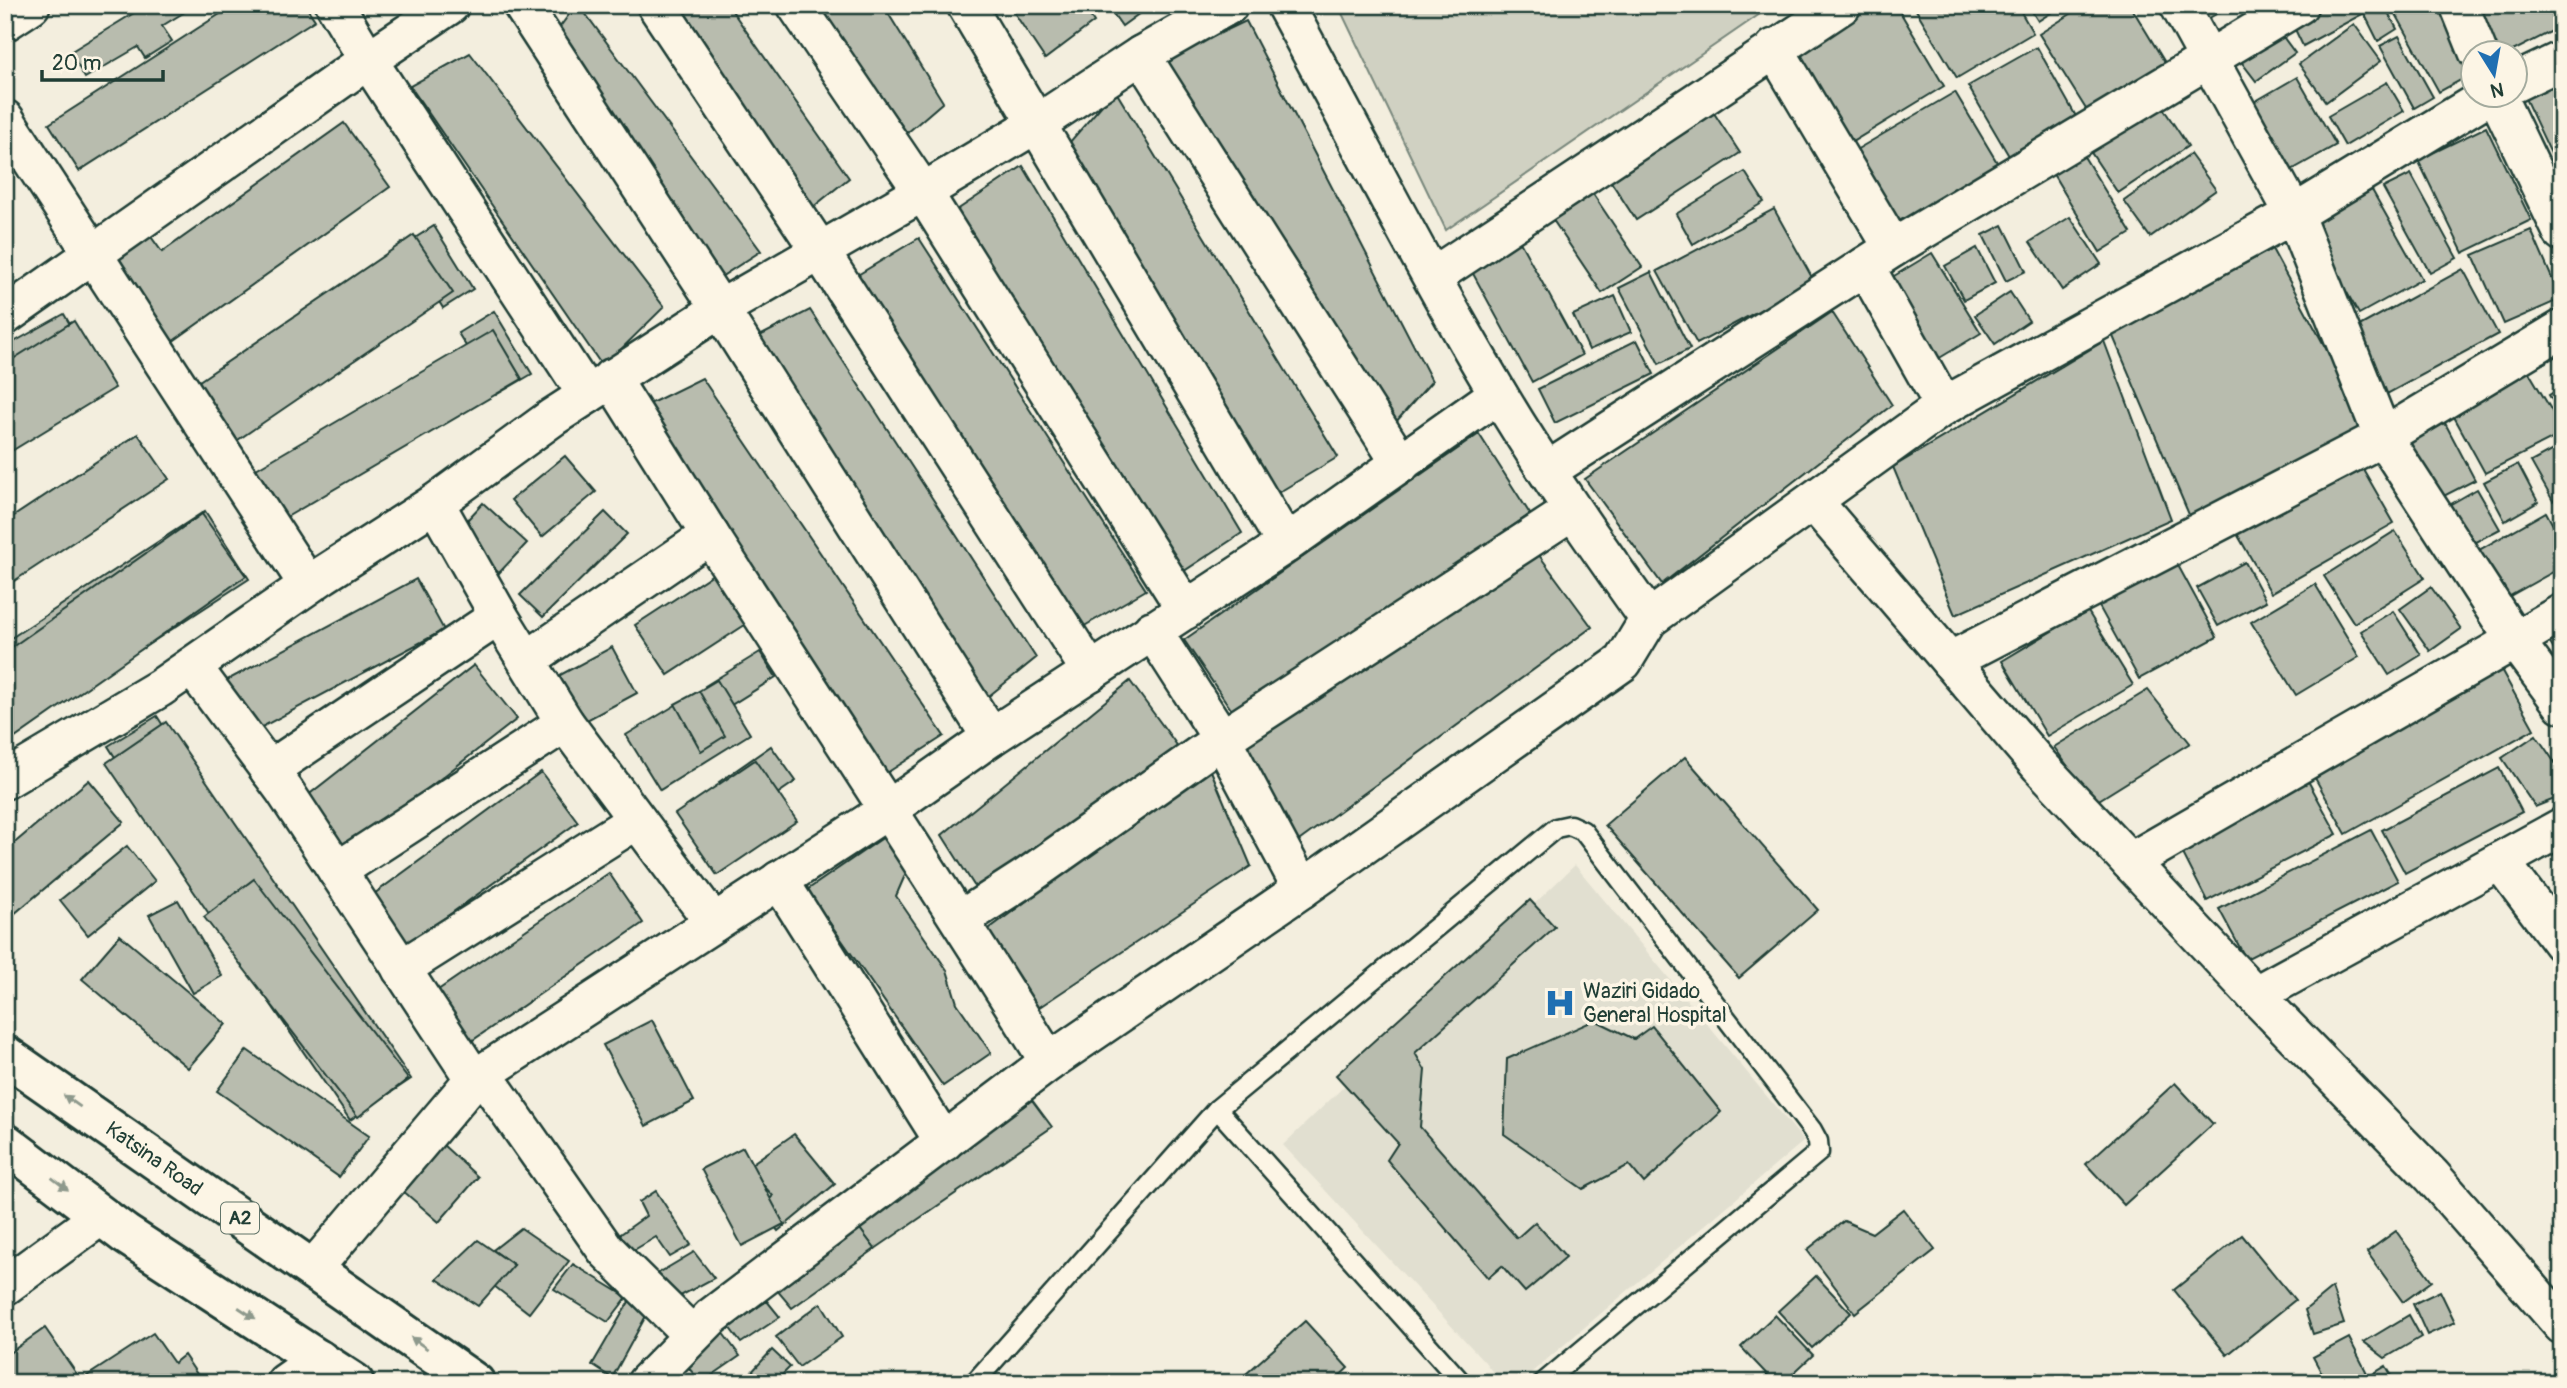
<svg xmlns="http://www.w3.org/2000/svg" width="2567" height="1388" viewBox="0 0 2567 1388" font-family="Pangolin,sans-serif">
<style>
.built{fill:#e1dfd0}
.green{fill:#d0d1c2;stroke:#78877b;stroke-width:2}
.building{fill:#b8bcae;stroke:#1f3d34;stroke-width:2}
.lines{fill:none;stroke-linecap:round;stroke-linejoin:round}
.lane-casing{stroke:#1f3d34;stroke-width:23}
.street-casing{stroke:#1f3d34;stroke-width:42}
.highway-casing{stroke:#1f3d34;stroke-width:44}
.lane{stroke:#fcf5e5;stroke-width:18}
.street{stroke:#fcf5e5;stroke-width:37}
.highway{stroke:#fcf5e5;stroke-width:38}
.oneway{fill:#8e998c}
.labels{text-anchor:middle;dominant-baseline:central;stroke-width:7;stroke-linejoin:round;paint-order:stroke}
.shield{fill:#fcf5e5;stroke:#617469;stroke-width:2}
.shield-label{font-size:19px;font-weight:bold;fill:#1f3d34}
.poi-label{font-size:21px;fill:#1f3d34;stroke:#fcf5e5;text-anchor:start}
.street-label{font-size:21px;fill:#1f3d34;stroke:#fcf5e5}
</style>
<rect width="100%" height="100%" fill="#f3eede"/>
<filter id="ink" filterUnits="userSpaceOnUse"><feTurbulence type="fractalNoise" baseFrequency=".0143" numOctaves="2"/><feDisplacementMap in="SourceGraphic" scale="14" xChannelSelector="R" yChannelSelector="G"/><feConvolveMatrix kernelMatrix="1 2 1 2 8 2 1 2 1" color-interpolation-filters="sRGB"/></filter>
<g filter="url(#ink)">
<polygon class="built" points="1575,865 1804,1141 1519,1383 1497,1378 1485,1362 1283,1145"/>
<polygon class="green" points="1338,5 1773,5 1446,230"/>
<g class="building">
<polygon points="147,5 196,5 162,26 172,41 145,58 138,47 85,78 70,52"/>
<polygon points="234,5 305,5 315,20 79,171 49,124"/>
<polygon points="576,5 579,5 761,251 716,280 554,35"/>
<polygon points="667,5 728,5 849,178 807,212"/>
<polygon points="816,5 883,5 943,102 907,133"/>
<polygon points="1009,5 1083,5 1094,22 1045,59"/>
<polygon points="1107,5 1151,5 1122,26"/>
<polygon points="1868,5 1896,5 1944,86 1847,145 1791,52"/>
<polygon points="1913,5 2017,5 2033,33 1957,78"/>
<polygon points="2028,5 2063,5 2038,21"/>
<polygon points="2085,5 2130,5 2167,66 2089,114 2039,34"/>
<polygon points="2195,5 2232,5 2204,21"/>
<polygon points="2317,5 2384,5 2397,29 2378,41 2364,13 2303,46 2291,21"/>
<polygon points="2391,5 2440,5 2472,64 2472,74 2439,92"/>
<polygon points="2473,5 2553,5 2562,26 2511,52 2497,52"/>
<polygon points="1246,21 1432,381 1395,423 1162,61"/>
<polygon points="2354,24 2381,61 2326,102 2299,64"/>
<polygon points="2275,26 2295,53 2256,81 2236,55"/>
<polygon points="2399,36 2433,97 2414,108 2380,46"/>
<polygon points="2037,47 2077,118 2009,156 1968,86"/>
<polygon points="470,53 664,307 603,367 410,86"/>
<polygon points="2562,74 2562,177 2522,92"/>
<polygon points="2297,77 2336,145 2281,176 2242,109"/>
<polygon points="2387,82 2404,111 2345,146 2328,116"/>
<polygon points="1115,90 1338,457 1271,497 1062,151"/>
<polygon points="1955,92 1998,164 1892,227 1849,154"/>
<polygon points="2159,102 2188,146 2118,193 2088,148"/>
<polygon points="1710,107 1740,153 1636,220 1606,174"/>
<polygon points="344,123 390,187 169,344 110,262 149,234 162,252"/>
<polygon points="2486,127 2531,220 2463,253 2418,160"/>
<polygon points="2080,150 2131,233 2100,252 2050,169"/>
<polygon points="2190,154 2216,190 2150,237 2124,201"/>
<polygon points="1023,166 1242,533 1178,575 948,216"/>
<polygon points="1745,172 1764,202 1693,244 1676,214"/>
<polygon points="2411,174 2457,258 2430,273 2383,188"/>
<polygon points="2372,190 2422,279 2359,314 2309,225"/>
<polygon points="1593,194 1642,267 1602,293 1553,220"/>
<polygon points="1774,209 1814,281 1697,344 1657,271"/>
<polygon points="2070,217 2101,264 2062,290 2030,242"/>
<polygon points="2003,225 2026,271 2006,281 1983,235"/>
<polygon points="434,226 473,289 443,308 404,245"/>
<polygon points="2531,230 2561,299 2504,324 2473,255"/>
<polygon points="414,235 453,293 229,446 189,388"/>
<polygon points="919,238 1146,590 1081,628 851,279"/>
<polygon points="1520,242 1582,355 1532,382 1471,270"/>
<polygon points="1977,248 1995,283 1964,300 1945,266"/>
<polygon points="2272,249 2369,428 2190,517 2112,334"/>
<polygon points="1932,253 1981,333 1928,365 1879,285"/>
<polygon points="2463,269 2498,334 2387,394 2352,330"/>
<polygon points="1651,272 1690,349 1659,364 1619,288"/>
<polygon points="2010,292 2029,321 1995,344 1975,315"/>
<polygon points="1615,296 1631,332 1589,350 1573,315"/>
<polygon points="810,310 1036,658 979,704 754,339"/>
<polygon points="494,311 532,374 496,395 458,333"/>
<polygon points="1832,312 1892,405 1662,584 1585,479"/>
<polygon points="64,314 106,387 5,443 5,347"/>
<polygon points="74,321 115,388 5,455 5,364"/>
<polygon points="493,330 522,379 285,518 256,469"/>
<polygon points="1637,340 1654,374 1555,423 1538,389"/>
<polygon points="2104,341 2171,519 1955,615 1893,467"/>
<polygon points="2527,369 2562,428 2562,434 2485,473 2452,413"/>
<polygon points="702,378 944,736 879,778 633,412"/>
<polygon points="2562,387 2562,416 2549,395"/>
<polygon points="2445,423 2475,480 2436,500 2406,443"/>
<polygon points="138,434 169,479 5,587 5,522"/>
<polygon points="1479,434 1530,514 1237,718 1184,640"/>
<polygon points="2562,445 2562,496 2553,501 2531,462"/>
<polygon points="565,456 596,492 542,537 511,500"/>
<polygon points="2359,462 2394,523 2271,593 2236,532"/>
<polygon points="2518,464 2538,502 2505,521 2484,482"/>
<polygon points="2477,489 2500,529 2466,547 2444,508"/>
<polygon points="483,503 527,543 499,573 455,533"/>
<polygon points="205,511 249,579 5,738 5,642"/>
<polygon points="605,512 627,534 543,617 520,595"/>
<polygon points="2546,512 2562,542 2562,567 2501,601 2474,553"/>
<polygon points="202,514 246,576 5,745 5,652"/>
<polygon points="2395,531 2425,578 2354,623 2324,576"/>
<polygon points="1536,551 1592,627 1285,851 1241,743"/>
<polygon points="2174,558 2217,637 2139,679 2096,601"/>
<polygon points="2245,562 2266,601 2218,626 2197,588"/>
<polygon points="721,569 754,619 668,675 635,625"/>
<polygon points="416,579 444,630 245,736 218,685"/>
<polygon points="2315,584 2359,657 2296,695 2251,622"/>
<polygon points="2431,587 2461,629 2430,651 2400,609"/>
<polygon points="2087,610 2133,685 2047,736 2002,661"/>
<polygon points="2393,611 2421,655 2389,675 2361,631"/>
<polygon points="2562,630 2562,664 2547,638"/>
<polygon points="612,647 637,693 574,727 549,681"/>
<polygon points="760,652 776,677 720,712 705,686"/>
<polygon points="2498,664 2534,729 2346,834 2310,769"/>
<polygon points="474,665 517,719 344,854 302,800"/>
<polygon points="717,680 750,734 660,790 626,735"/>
<polygon points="1130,681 1179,748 977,890 942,835"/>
<polygon points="2148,690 2190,743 2094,803 2054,747"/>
<polygon points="699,691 725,736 701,751 675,704"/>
<polygon points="157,716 247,858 198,889 108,746"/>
<polygon points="166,722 411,1079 350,1120 106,763"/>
<polygon points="2536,735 2562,773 2562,796 2535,807 2502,758"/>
<polygon points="771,746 796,781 744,817 719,782"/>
<polygon points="1685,757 1818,910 1739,978 1605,825"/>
<polygon points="755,760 797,821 717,875 675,814"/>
<polygon points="1209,766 1251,866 1038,1008 982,934"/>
<polygon points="2499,768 2522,812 2405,873 2382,830"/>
<polygon points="541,772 578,822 399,951 363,902"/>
<polygon points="2307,779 2337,834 2207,901 2179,846"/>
<polygon points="89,780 124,822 14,914 5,904 5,851"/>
<polygon points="2371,830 2398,881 2246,959 2219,909"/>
<polygon points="887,835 909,866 896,896 947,970 957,1003 991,1053 943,1086 807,890"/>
<polygon points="127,846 155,881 88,935 60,900"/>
<polygon points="609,873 643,923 460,1049 425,999"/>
<polygon points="254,879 408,1079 358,1117 204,917"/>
<polygon points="178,900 222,976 193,993 149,915"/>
<polygon points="1530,900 1555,927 1415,1053 1425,1070 1420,1127 1517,1238 1535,1222 1566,1257 1525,1292 1502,1266 1488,1278 1387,1160 1398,1143 1336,1075"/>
<polygon points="120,935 226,1024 188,1068 82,979"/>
<polygon points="652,1020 694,1101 646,1126 603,1045"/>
<polygon points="1595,1020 1634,1039 1652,1026 1721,1112 1644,1183 1629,1165 1583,1189 1504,1134 1507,1059"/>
<polygon points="247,1050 369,1136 339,1177 217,1091"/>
<polygon points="2175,1083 2213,1124 2124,1205 2086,1164"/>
<polygon points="1032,1100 1052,1127 875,1249 857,1225"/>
<polygon points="794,1134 835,1184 778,1231 760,1207 773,1196 747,1167"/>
<polygon points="442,1144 478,1177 439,1222 402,1190"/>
<polygon points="743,1147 784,1224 742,1246 701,1169"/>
<polygon points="656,1191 691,1245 670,1257 656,1237 629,1253 618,1236 646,1216 639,1202"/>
<polygon points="1903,1209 1935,1250 1855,1313 1807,1250 1844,1221 1872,1233"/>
<polygon points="857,1225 875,1249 792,1308 776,1289"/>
<polygon points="521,1228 569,1261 529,1313 494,1286 514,1265 493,1250"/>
<polygon points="2396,1231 2432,1281 2403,1302 2367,1252"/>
<polygon points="2242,1235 2295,1300 2227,1355 2174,1290"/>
<polygon points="478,1240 514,1265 478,1306 437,1279"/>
<polygon points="694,1252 714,1278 673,1300 652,1277"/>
<polygon points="573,1264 627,1297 608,1322 554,1289"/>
<polygon points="1816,1276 1851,1313 1812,1348 1778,1311"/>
<polygon points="2332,1288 2344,1324 2313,1334 2305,1310"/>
<polygon points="2440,1291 2455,1322 2427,1335 2413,1304"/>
<polygon points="630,1300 647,1314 612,1378 592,1365"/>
<polygon points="767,1301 780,1317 741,1343 729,1327"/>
<polygon points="821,1303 842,1337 799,1367 776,1337"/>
<polygon points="1775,1315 1813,1355 1783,1383 1775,1383 1741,1347"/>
<polygon points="2409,1315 2421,1337 2385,1358 2364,1342"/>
<polygon points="1305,1321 1348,1368 1332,1383 1236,1383"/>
<polygon points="45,1328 83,1383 5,1383 5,1356"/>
<polygon points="722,1332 740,1356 701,1383 683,1361"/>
<polygon points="153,1333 174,1363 184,1355 203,1383 92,1383 87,1376"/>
<polygon points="2349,1338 2367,1373 2348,1383 2327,1383 2313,1357"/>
<polygon points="772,1350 790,1367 774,1383 756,1383 748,1376"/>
<polygon points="2386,1366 2396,1383 2358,1383"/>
<polygon points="2037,1373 2045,1383 2025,1383"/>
</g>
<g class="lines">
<g class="lane-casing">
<g id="lane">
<polyline points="1217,1109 1462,1383"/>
<polyline points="974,1383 1217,1109 1556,828 1570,825 1583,831 1812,1130 1818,1141 1819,1152 1543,1383"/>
</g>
</g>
<g class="street-casing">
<g id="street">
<polyline points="335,5 368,60 587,395"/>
<polyline points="522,5 720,309 991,737"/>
<polyline points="656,5 820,251 1091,672"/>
<polyline points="796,5 923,192 1186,610"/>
<polyline points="966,5 1286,544"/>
<path d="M 1285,5 C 1356,135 1423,268 1499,395 C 1545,472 1597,546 1649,619"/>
<polyline points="2459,5 2478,52"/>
<polyline points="5,22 31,5"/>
<polyline points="1774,48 1893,248"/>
<polyline points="1141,55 1401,464"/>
<polyline points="2514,83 2562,60"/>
<polyline points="2491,94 2294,214 2383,437 2514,639 2562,704"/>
<polyline points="2496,94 2562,232"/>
<polyline points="5,119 308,585"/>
<polyline points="1865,266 1944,406"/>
<polyline points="1432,277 1842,5"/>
<polyline points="5,316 368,60 450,5"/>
<polyline points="1547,471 1893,248 2299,5"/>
<polyline points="1813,501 2040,766 2255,995 2432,1176 2562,1325"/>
<polyline points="435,503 499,616 565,723 714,923"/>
<path d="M 710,535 C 823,711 939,885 1049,1062"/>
<polyline points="1152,630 1222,739 1302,889"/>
<polyline points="527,660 710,535 611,378"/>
<polyline points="1950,661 2383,437 2562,329"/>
<polyline points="192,666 284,790 474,1079"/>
<polyline points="269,770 499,616"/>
<polyline points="5,780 160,688 323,575 435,503 553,417 720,309 923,192 1038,123 1141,55 1229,5"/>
<polyline points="2500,861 2562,943"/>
<polyline points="2130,862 2562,613"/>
<polyline points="337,871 565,723"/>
<polyline points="779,880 944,1142"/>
<polyline points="960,920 1025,878 1222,739 1572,511"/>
<polyline points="401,969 637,820"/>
<polyline points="2255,995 2562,827"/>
<polyline points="483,1074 606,1250 692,1335"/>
<polyline points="313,1269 474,1079 886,811 991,737 1286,544 1498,394"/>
<polyline points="5,1286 101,1216"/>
<polyline points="285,1383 319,1359"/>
<polyline points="646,1383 711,1317 1049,1062 1302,889 1623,662 1649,619 1944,406 2294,214 2179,5"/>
</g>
</g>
<g class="highway-casing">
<g id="highway">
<polyline points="5,1055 475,1383"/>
<polyline points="5,1143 125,1234 354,1383"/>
</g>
</g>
<use href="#lane" class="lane"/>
<use href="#street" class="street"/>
<use href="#highway" class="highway"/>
</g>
<defs><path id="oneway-solid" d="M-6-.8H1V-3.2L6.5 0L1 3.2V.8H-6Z" transform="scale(1.75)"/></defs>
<g class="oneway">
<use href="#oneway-solid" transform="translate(72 1101) rotate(-145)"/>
<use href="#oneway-solid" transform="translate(60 1184) rotate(37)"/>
<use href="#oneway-solid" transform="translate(247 1313) rotate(33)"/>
<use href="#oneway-solid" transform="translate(419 1343) rotate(-145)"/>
</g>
</g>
<defs>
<g id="hospital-bare" transform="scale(2.415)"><path d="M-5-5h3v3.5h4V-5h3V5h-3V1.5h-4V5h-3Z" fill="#1f6fb2" stroke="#fcf5e5" stroke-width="2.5" paint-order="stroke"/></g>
</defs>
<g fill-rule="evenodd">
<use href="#hospital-bare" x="1560" y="1003"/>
</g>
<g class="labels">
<rect class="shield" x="221" y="1202.5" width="38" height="31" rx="5"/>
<g class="shield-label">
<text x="240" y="1218">A2</text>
</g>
<g class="poi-label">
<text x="1583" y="991">Waziri Gidado<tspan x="1583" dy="24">General Hospital</tspan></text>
</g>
<g class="street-label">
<text transform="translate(154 1159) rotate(35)">Katsina Road</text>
</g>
</g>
<rect width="2567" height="1388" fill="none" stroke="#fcf5e5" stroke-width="28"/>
<rect x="14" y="14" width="2539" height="1360" fill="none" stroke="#1f3d34" stroke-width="2.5" filter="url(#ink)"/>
<g transform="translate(2494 74) rotate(169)"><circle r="33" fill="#fcf5e5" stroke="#a4ab9e" stroke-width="2"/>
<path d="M0-5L12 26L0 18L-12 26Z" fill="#1f6fb2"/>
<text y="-10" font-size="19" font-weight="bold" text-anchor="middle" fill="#1f3d34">N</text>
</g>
<path d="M42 70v10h121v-10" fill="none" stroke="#1f3d34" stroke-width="3.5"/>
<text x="52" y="70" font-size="21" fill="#1f3d34" stroke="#fcf5e5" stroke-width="5" paint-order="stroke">20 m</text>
</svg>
